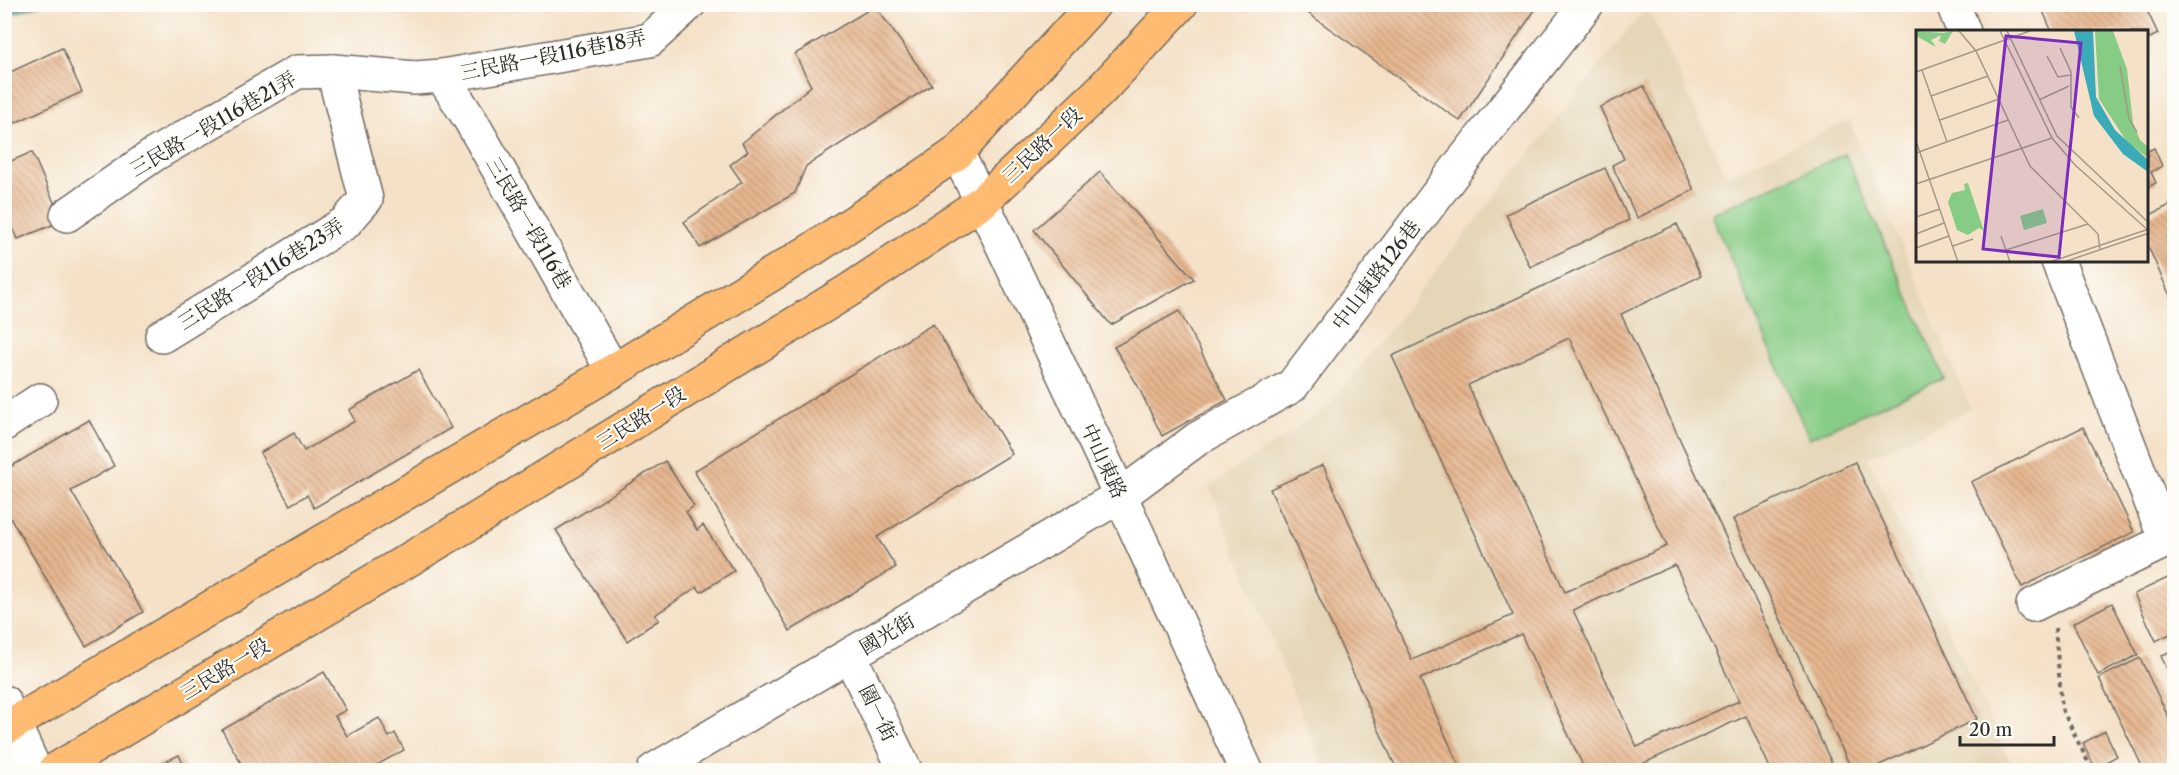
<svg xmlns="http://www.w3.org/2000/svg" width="2179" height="775" viewBox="0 0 2179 775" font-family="'Libre Caslon Text','Noto Serif TC',serif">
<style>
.built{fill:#e5d6b7}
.garden{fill:#87cc85;stroke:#597c58;stroke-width:1.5}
.water{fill:url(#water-waves);stroke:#346b72;stroke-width:1.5}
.building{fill:url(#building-back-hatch);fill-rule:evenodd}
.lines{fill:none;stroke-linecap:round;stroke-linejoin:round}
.minor-casing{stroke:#716b62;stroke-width:36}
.major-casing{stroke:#716b62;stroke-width:36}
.path{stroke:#716b62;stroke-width:4;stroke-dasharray:4.5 4.5;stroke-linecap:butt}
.minor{stroke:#fff;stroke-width:33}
.major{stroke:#febb71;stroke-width:33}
.labels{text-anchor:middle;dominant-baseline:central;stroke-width:4.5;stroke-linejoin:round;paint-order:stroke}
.street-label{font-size:20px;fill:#2b2b2b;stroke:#fdfcf7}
.inset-road{fill:none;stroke:#a49889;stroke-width:1.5}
.view{fill:#7b2cbf;fill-opacity:0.15;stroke:#7b2cbf;stroke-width:3}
.inset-edge{fill:none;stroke:#2b2b2b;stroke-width:3}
</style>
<defs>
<pattern id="water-waves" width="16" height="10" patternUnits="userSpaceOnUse" patternTransform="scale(1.5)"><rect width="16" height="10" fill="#3cabb9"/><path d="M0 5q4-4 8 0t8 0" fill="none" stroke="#338b97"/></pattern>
<pattern id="building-back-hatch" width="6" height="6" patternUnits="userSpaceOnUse" patternTransform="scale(1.5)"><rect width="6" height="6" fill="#e7b790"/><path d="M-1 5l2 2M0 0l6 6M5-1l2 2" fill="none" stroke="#bb9576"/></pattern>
</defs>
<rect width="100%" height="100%" fill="#fdfcf7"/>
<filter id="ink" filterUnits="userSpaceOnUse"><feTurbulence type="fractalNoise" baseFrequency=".0167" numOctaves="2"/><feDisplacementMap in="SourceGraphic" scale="12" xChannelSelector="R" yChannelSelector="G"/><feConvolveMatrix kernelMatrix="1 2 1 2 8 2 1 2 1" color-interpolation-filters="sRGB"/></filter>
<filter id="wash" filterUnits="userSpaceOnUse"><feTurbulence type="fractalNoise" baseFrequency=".008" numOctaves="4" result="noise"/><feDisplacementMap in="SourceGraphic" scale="24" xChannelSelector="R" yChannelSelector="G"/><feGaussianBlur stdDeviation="1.35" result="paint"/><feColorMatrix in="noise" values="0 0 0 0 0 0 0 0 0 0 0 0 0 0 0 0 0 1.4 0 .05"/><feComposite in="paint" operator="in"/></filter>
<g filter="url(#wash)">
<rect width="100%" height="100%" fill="#f4e1c7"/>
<polygon class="built" points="1647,6 1726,176 1849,120 1971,409 1868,458 2014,770 1325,770 1209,486 1326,409"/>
<polygon class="garden" points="1845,154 1944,378 1809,438 1711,214"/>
<polygon class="water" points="5,4 40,4 40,5 5,16"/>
<g id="blocks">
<g class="building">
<polygon points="1295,4 1539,4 1460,121"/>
<polygon points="2040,4 2144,4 2158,34 2148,39 2148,32 2052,32"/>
<polygon points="875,6 932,85 806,166 795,193 700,248 684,222 742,182 730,165 748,151 742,143 811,86 795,54"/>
<polygon points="62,48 82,92 4,128 4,75"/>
<polygon points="1644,86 1694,190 1637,218 1612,165 1624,159 1600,107"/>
<polygon points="2154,148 2162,166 2151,172 2156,183 2148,187 2148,151"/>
<polygon points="32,152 62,221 18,239 4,207 4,164"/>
<polygon points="1605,168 1629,220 1530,267 1506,214"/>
<polygon points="1100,172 1194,279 1111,325 1034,230"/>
<polygon points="2174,203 2174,305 2148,246 2148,216"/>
<path d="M 1677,224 L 1701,276 L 1621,314 L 1835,770 L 1771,770 L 1746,716 L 1644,763 L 1648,770 L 1585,770 L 1521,634 L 1420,679 L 1461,770 L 1397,770 L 1270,489 L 1323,465 L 1412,660 L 1513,615 L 1392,356 ZM 1569,338 L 1667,546 L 1565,592 L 1468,385 ZM 1675,565 L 1739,701 L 1637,747 L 1573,610 Z"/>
<polygon points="1179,311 1227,400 1162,436 1137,384 1114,347"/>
<polygon points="933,324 1012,454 877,537 896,567 790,631 694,471"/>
<polygon points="418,370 451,428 314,508 307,495 290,505 260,453 294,433 304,451 355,421 349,410"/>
<polygon points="89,420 114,466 71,491 143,612 86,646 5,509 5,470"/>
<polygon points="2083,427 2134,532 2022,587 1971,482"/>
<polygon points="665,461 694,506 686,512 697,530 703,525 734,571 701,592 697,587 655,615 659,620 627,641 556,530"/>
<polygon points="1855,462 1977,719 1869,770 1852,770 1733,519"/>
<polygon points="2174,575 2174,632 2156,641 2134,594"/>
<polygon points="2112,603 2138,655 2098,675 2073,623"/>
<polygon points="2174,649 2174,684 2161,656"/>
<polygon points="2140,658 2174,729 2174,770 2144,770 2099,678"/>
<polygon points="324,672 346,710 335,716 347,736 379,718 389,737 395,733 404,750 368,770 245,770 222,730"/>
<polygon points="2105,731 2117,756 2095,768 2083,743"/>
<polygon points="179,755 186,770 148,770"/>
</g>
</g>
</g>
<g filter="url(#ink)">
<use href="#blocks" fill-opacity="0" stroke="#716b62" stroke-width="1.5"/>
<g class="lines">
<g class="minor-casing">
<g id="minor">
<polyline points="1953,4 1964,32"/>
<polyline points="442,76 471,121 613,371"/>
<polyline points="957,153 982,202 1108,469 1246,770"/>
<polyline points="67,215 155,154 297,72 333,71 415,78 442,76 650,40 689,4"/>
<polyline points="2058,261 2166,541"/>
<polyline points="162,336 345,223 366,199 333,71"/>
<polyline points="4,424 40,400"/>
<polyline points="2033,605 2174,537"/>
<polyline points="850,656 905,770"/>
<polyline points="4,702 35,770"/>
<polyline points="654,770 1120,496 1197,439 1292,386 1458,167 1587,4"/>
</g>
</g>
<g class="major-casing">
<g id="major">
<polyline points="4,729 613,371 813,249 907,187 957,153 1094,4"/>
<polyline points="55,770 472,522 851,289 982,202 1099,92 1181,4"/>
</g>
</g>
<polyline class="path" points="2055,628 2062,709 2092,770"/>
<use href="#minor" class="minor"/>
<use href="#major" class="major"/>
</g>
</g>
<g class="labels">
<g class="street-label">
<text transform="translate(553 55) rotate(-11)">三民路一段116巷18弄</text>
<text transform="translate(213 124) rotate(-30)">三民路一段116巷21弄</text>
<text transform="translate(1042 145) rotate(-43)">三民路一段</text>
<text transform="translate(529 223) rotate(60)">三民路一段116巷</text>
<text transform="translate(261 274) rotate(-32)">三民路一段116巷23弄</text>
<text transform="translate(1376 275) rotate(-53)">中山東路126巷</text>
<text transform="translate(641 418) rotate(-32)">三民路一段</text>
<text transform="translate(1104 461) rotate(65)">中山東路</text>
<text transform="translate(887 634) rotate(-31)">國光街</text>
<text transform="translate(225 669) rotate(-31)">三民路一段</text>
<text transform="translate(878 713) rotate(64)">園一街</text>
</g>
</g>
<g transform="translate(1916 30)">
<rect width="232" height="232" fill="#f4e1c7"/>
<path d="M 179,1 L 197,1 L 211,39 L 217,93 L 224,110 L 232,117 L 232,128 L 211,112 L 183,69 Z" fill="#87cc85"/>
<path d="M 0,1 L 27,3 L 37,1 L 29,14 L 23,11 L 25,5 L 15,10 L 20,17 L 0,6 ZM 52,153 L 68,201 L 63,198 L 52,205 L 41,200 L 32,172 L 36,163 L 49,160 L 48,154 ZM 127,179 L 131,193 L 108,200 L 104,186 Z" fill="#87cc85"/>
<path d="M 158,1 L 177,1 L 180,67 L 199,100 L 232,130 L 232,142 L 207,124 L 178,86 Z" fill="#3cabb9"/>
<path class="inset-road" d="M 43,1 L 60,21 L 114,136 L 182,204 L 184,220M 84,1 L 136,108 L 159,135 L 233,201M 91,1 L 141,106 L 233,193M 144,18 L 155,42 L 155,77 L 163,88M 131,26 L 142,47 L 155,45M 204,36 L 213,89 L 221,102M 6,40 L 31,112M 0,42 L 114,1M 15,66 L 72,46M 123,70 L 153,56M 24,90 L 83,69M 0,111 L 42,232M 0,123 L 92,90M 0,154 L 136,108M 0,187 L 24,179M 0,204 L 28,193M 85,206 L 94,232M 37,216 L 57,209M 0,218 L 33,206M 90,220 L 172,194M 134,232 L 233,199M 148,232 L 233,203"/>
<path class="view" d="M 90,6 L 165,13 L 143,227 L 67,219 Z"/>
<rect width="232" height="232" class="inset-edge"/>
</g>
<rect width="2179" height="775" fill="none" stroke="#fdfcf7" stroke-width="24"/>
<path d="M1960 736v9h94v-9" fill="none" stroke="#2b2b2b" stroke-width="3"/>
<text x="1969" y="736" font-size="18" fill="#2b2b2b" stroke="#fdfcf7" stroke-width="4.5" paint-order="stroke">20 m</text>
</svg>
